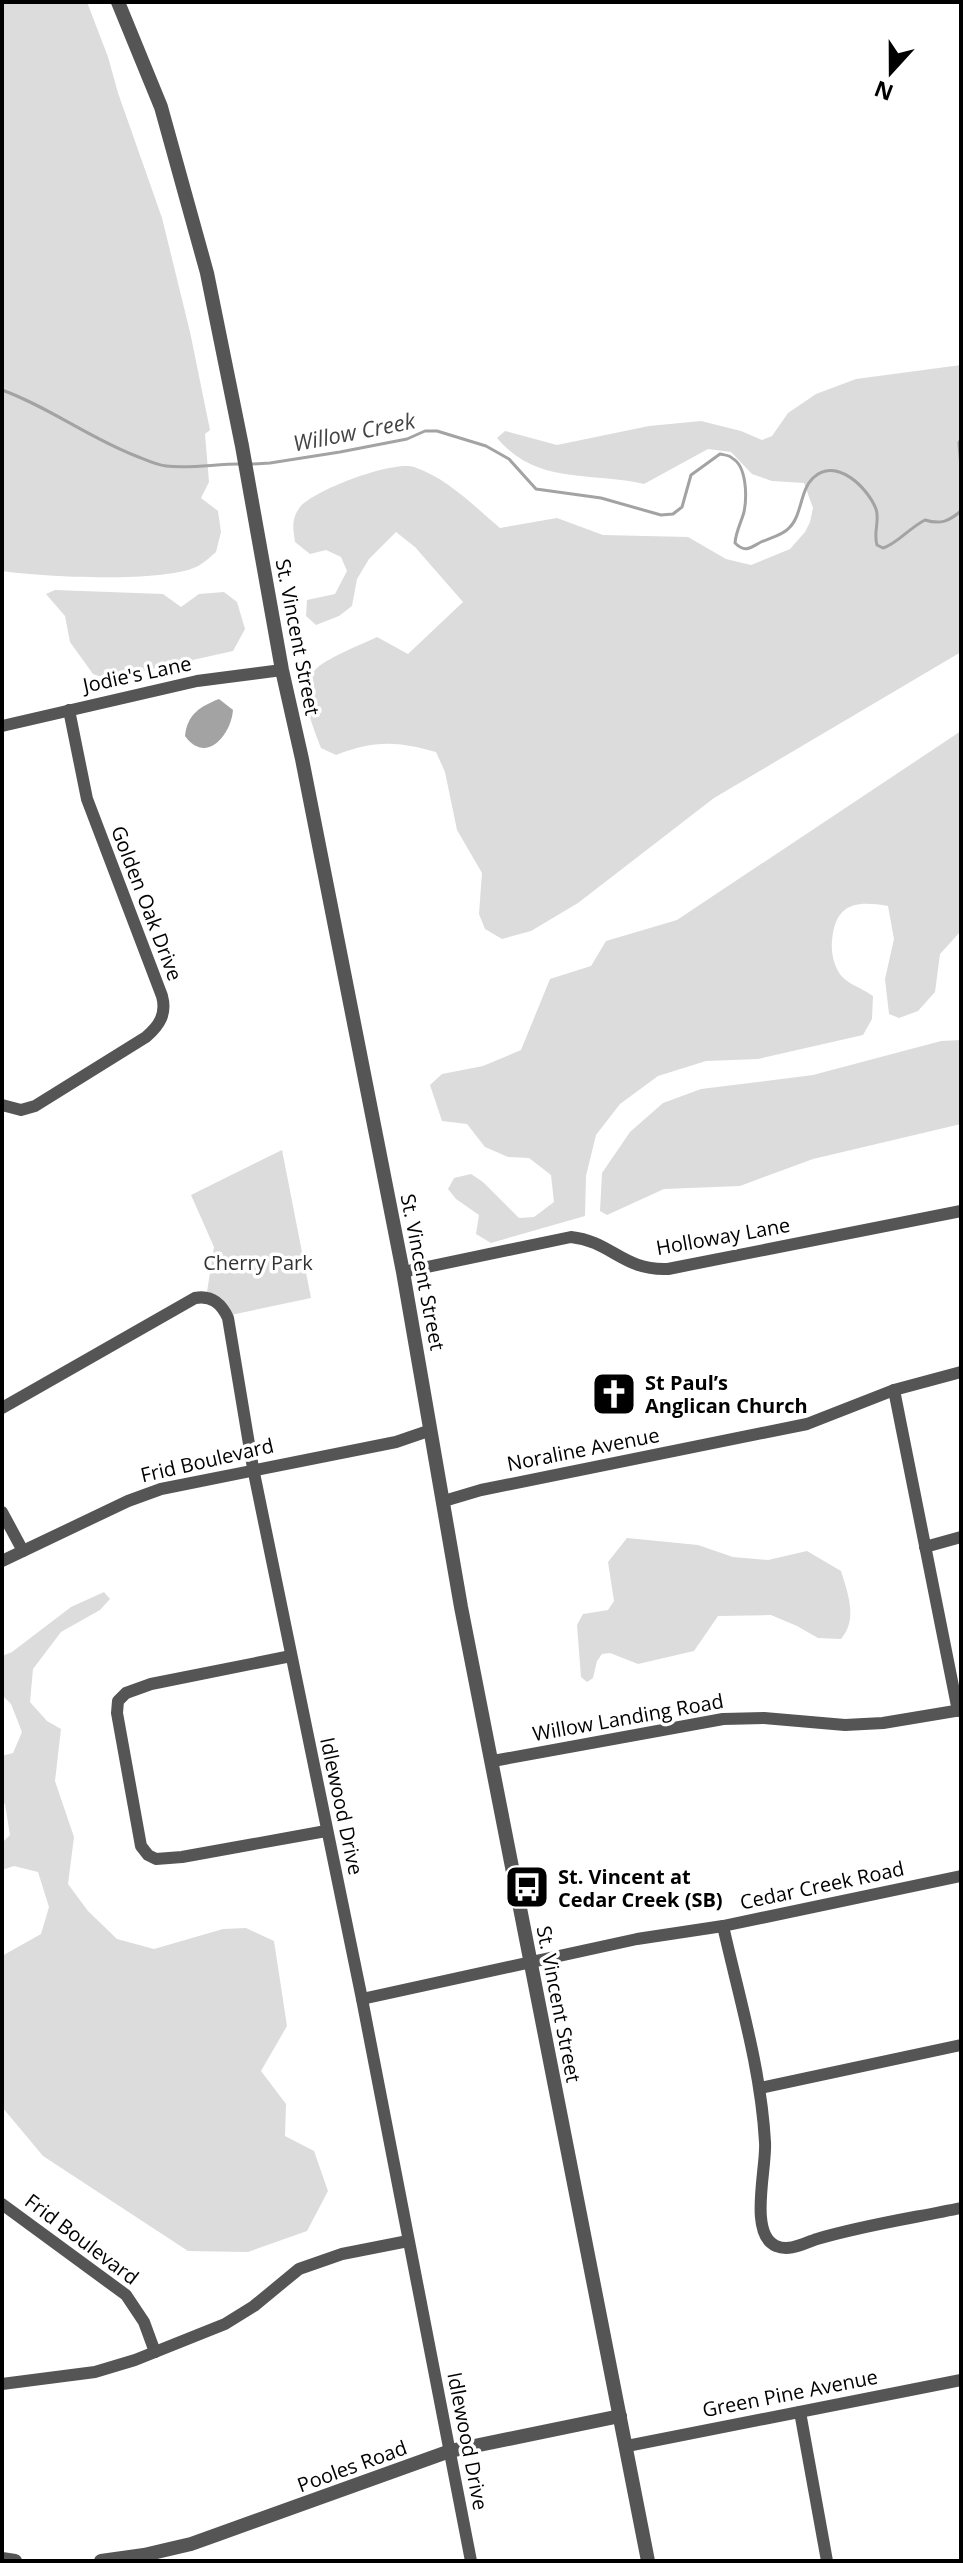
<svg xmlns="http://www.w3.org/2000/svg" width="963" height="2563" viewBox="0 0 963 2563" font-family="'Open Sans',sans-serif">
<style>
.green{fill:#dcdcdc}
.water{fill:#a3a3a3}
.lines{fill:none;stroke-linecap:round;stroke-linejoin:round}
.stream{stroke:#a3a3a3;stroke-width:3}
.minor{stroke:#555;stroke-width:12}
.tertiary{stroke:#555;stroke-width:14}
.labels{text-anchor:middle;dominant-baseline:central;stroke-width:7;stroke-linejoin:round;paint-order:stroke}
.street-label{font-size:20px;fill:#000;stroke:#fff}
.park-label{font-size:20px;fill:#333;stroke:#fff}
.poi-label{font-size:20px;font-weight:bold;fill:#000;stroke:#fff;text-anchor:start}
.water-label{font-size:22px;font-style:italic;fill:#444;stroke:#fff}
</style>
<rect width="100%" height="100%" fill="#fff"/>
<g class="green">
<path d="M 2,2 L 87,2 L 108,57 L 118,93 L 162,218 L 190,332 L 210,430 L 205,434 L 209,482 L 201,498 L 218,511 L 221,532 L 216,552 C 210,557 203,564 196,567 C 162,583 41,577 2,571 Z"/>
<path d="M 961,365 L 961,652 L 714,798 L 578,903 L 531,931 L 502,939 L 485,929 L 479,914 L 482,873 L 457,830 L 445,772 L 436,752 C 397,741 374,740 336,755 L 321,748 C 313,727 296,689 315,670 C 324,659 363,644 377,637 L 408,654 L 463,602 L 415,547 L 396,532 L 369,559 L 357,579 L 352,606 L 339,616 L 316,625 L 306,616 L 307,600 L 335,594 L 347,571 L 341,557 L 326,550 L 310,554 L 295,542 C 293,529 291,519 300,507 C 314,490 393,460 414,467 C 447,478 474,506 500,528 L 557,518 L 603,535 L 688,537 L 726,559 L 751,565 L 790,549 L 805,532 L 810,522 L 813,508 L 804,483 L 772,481 L 752,474 L 731,452 L 708,449 L 644,484 C 590,471 538,486 497,438 L 505,431 L 557,445 L 649,426 L 701,421 L 741,431 L 762,440 L 772,436 L 788,413 L 816,394 L 856,379 Z"/>
<polygon points="55,590 163,594 181,607 199,594 224,592 237,602 245,629 233,651 107,679 93,674 70,642 65,616 46,594"/>
<path d="M 961,731 L 961,931 L 940,954 L 935,992 L 918,1011 L 899,1018 L 889,1014 L 885,979 L 894,939 L 888,906 C 855,900 835,904 832,941 C 831,951 833,962 838,971 C 845,984 861,987 873,996 L 872,1019 L 863,1035 L 758,1059 L 706,1061 L 658,1076 L 620,1104 L 596,1135 L 586,1176 L 585,1216 L 491,1243 L 476,1234 L 479,1215 L 456,1199 L 448,1189 L 454,1178 L 471,1174 L 483,1182 L 519,1218 L 534,1217 L 554,1202 L 551,1175 L 529,1158 L 508,1157 L 485,1147 L 467,1124 L 442,1121 L 430,1085 L 442,1074 L 483,1066 L 521,1050 L 550,979 L 591,966 L 606,941 L 677,920 Z"/>
<polygon points="961,1040 961,1124 813,1159 740,1186 664,1189 607,1215 600,1211 602,1173 630,1132 663,1103 701,1089 813,1075 941,1041"/>
<polygon points="282,1150 311,1298 231,1315 222,1299 207,1292 214,1247 191,1195"/>
<path d="M 627,1538 L 698,1545 L 733,1557 L 768,1560 L 807,1551 L 841,1571 C 848,1594 858,1619 841,1639 L 818,1638 L 797,1626 L 771,1615 L 718,1616 L 694,1651 L 638,1664 L 610,1653 L 602,1654 L 597,1661 L 593,1678 L 587,1682 L 581,1677 L 577,1625 L 583,1614 L 608,1610 L 614,1601 L 608,1562 Z"/>
<polygon points="104,1592 110,1599 100,1610 61,1632 33,1669 30,1702 47,1721 61,1729 55,1781 74,1837 68,1884 88,1911 117,1939 154,1949 223,1929 246,1928 274,1941 287,2026 261,2071 286,2104 285,2136 314,2151 328,2191 307,2231 248,2252 188,2251 43,2156 2,2107 2,1956 41,1934 49,1907 38,1872 14,1866 2,1870 2,1843 10,1835 5,1804 2,1802 2,1756 13,1753 22,1732 11,1704 2,1695 2,1656 12,1652 71,1607"/>
</g>
<path class="water" d="M 219,699 L 233,710 C 231,735 206,765 185,736 C 187,714 201,706 219,699 Z"/>
<g class="lines">
<g class="stream">
<path d="M 2,390 C 49,407 89,438 136,456 C 146,460 156,465 166,466 C 190,469 215,464 240,464"/>
<polyline points="961,439 959,443 961,468"/>
<path d="M 252,464 L 270,463 L 340,452 L 407,439 L 425,431 L 437,431 L 486,446 L 509,459 L 536,489 L 601,498 L 661,515 L 673,514 L 682,507 L 691,475 L 720,454 C 724,455 729,455 732,458 C 747,466 747,497 744,512 C 741,523 736,531 735,543 C 745,553 750,548 761,542 C 770,538 783,535 789,528 C 802,516 800,490 813,478 C 836,456 868,488 876,509 C 880,521 873,532 877,545 L 883,548 C 897,544 909,528 925,520 C 941,525 949,521 961,511"/>
</g>
<g class="minor">
<polyline points="2,726 197,681 282,670"/>
<path d="M 2,1105 L 21,1110 L 35,1106 L 146,1037 C 159,1026 167,1014 162,996 L 87,799 L 69,710"/>
<path d="M 403,1272 L 571,1237 C 611,1241 623,1271 668,1269 L 961,1211"/>
<polyline points="894,1390 958,1711"/>
<path d="M 2,1408 L 195,1298 C 211,1295 221,1303 228,1318 L 253,1468 L 362,1999 L 471,2561"/>
<polyline points="444,1501 481,1490 807,1424 894,1390 961,1372"/>
<polyline points="2,1512 23,1551"/>
<polyline points="925,1547 961,1537"/>
<polyline points="2,1561 128,1501 161,1489 396,1442 431,1430"/>
<polyline points="291,1656 151,1684 126,1693 118,1701 117,1713 141,1846 148,1855 156,1859 182,1857 326,1831"/>
<polyline points="493,1761 723,1719 764,1718 845,1725 883,1723 961,1710"/>
<path d="M 723,1926 C 739,1997 761,2069 765,2142 C 767,2167 748,2234 776,2246 C 790,2252 804,2243 817,2239 C 864,2225 913,2218 961,2208"/>
<polyline points="362,1999 637,1939 723,1926 961,1876"/>
<polyline points="760,2088 961,2045"/>
<polyline points="2,2204 126,2295 144,2322 155,2352"/>
<polyline points="2,2384 95,2372 135,2360 225,2324 254,2306 299,2269 342,2254 408,2241"/>
<polyline points="800,2412 827,2561"/>
<polyline points="627,2446 961,2380"/>
</g>
<g class="tertiary">
<polyline points="118,2 161,107 207,273 242,446 282,670 302,759 403,1272 461,1607 648,2561"/>
<polyline points="2,2559 15,2561"/>
<polyline points="101,2561 144,2555 191,2544 450,2451 620,2416"/>
</g>
</g>
<defs>
<g id="church-square" transform="scale(2.3)"><rect x="-9" y="-9" width="18" height="18" rx="4" fill="#000" stroke="#fff"/><path d="M-1.2-6h2.4v3.5h3.3v2.4h-3.3V6h-2.4V-.1h-3.3v-2.4h3.3Z" fill="#fff"/></g>
<g id="bus-square" transform="scale(2.3)"><rect x="-9" y="-9" width="18" height="18" rx="4" fill="#000" stroke="#fff"/><path d="M-5-6H5V4H4V6H2V4H-2V6H-4V4H-5ZM-3.5-4V0h7V-4ZM-3.5 1.2v1.5H-2V1.2ZM2 1.2v1.5H3.5V1.2Z" fill="#fff"/></g>
</defs>
<g fill-rule="evenodd">
<use href="#church-square" x="614" y="1394"/>
<use href="#bus-square" x="527" y="1887"/>
</g>
<g class="labels">
<g class="street-label">
<text transform="translate(298 637) rotate(79)">St. Vincent Street</text>
<text transform="translate(137 674) rotate(-12)">Jodie's Lane</text>
<text transform="translate(147 903) rotate(69)">Golden Oak Drive</text>
<text transform="translate(723 1236) rotate(-10)">Holloway Lane</text>
<text transform="translate(423 1272) rotate(79)">St. Vincent Street</text>
<text transform="translate(583 1449) rotate(-11)">Noraline Avenue</text>
<text transform="translate(207 1460) rotate(-13)">Frid Boulevard</text>
<text transform="translate(628 1717) rotate(-10)">Willow Landing Road</text>
<text transform="translate(342 1806) rotate(78)">Idlewood Drive</text>
<text transform="translate(822 1885) rotate(-12)">Cedar Creek Road</text>
<text transform="translate(559 2004) rotate(79)">St. Vincent Street</text>
<text transform="translate(82 2239) rotate(37)">Frid Boulevard</text>
<text transform="translate(790 2393) rotate(-11)">Green Pine Avenue</text>
<text transform="translate(468 2441) rotate(79)">Idlewood Drive</text>
<text transform="translate(352 2466) rotate(-20)">Pooles Road</text>
</g>
<g class="park-label">
<text x="258" y="1262">Cherry Park</text>
</g>
<g class="poi-label">
<text x="645" y="1382">St Paul’s<tspan x="645" dy="23">Anglican Church</tspan></text>
<text x="558" y="1876">St. Vincent at<tspan x="558" dy="23">Cedar Creek (SB)</tspan></text>
</g>
<g class="water-label">
<text transform="translate(354 431) rotate(-11)">Willow Creek</text>
</g>
</g>
<rect width="963" height="2563" fill="none" stroke="#000000" stroke-width="8"/>
<g transform="translate(891 72) rotate(201)" stroke="#ffffff" stroke-width="6" paint-order="stroke">
<path d="M0-6L14 30L0 20L-14 30Z" fill="#000000"/>
<text y="-12" font-size="22" font-weight="bold" text-anchor="middle" fill="#000000">N</text>
</g>
</svg>
